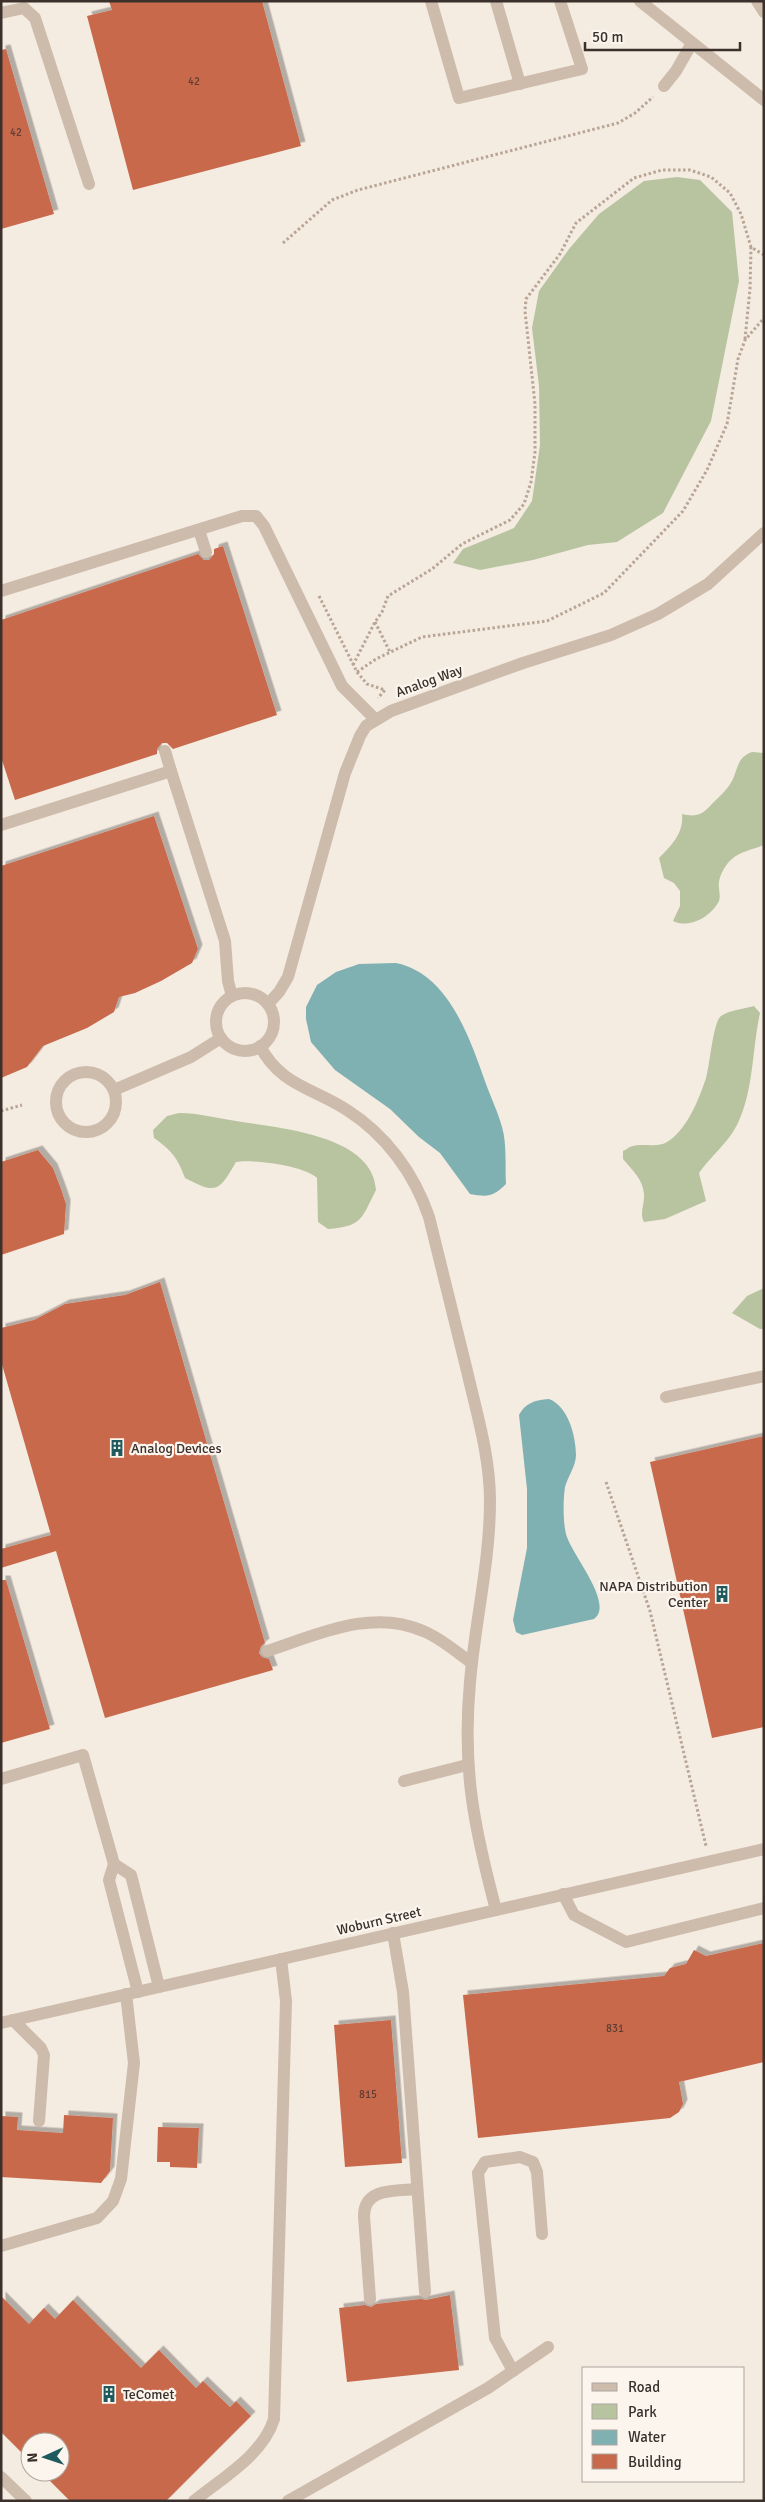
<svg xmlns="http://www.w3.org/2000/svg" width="765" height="2502" viewBox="0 0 765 2502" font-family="Signika,sans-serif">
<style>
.green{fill:#b8c4a0}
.water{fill:#7fb0b2}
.building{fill:#c8694b;filter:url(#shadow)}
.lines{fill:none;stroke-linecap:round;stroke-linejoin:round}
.path{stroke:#b9a596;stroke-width:3;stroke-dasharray:2.5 2.5;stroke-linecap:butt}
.minor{stroke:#cdbbac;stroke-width:12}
.labels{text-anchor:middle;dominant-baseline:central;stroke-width:4.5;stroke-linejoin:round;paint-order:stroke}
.number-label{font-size:11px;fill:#5e3e33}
.street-label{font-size:14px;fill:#3b302b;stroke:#fbf5ee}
.poi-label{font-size:14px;fill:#3b302b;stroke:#fbf5ee;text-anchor:start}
</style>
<defs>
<filter id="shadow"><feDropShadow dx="4.5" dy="-4.5" stdDeviation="0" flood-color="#0004"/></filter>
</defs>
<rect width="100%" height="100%" fill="#f4ebe1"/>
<g class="green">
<polygon points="677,177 700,180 732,212 739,281 711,421 663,513 617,542 588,545 533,560 480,570 453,563 463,549 514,528 532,501 540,445 539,386 532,328 539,291 569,249 599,214 644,181"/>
<path d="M 752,752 L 764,753 L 764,845 C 754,849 739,852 732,859 C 726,864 720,874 719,882 C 718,888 721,896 719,901 C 711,917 689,929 673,921 L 680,906 L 680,891 L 674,883 L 664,878 L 659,858 C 672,845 684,833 682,814 C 703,819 705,810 718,798 C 724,792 729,787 733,779 C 738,767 738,757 752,752 Z"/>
<path d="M 754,1006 L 760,1013 C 752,1049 754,1091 737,1125 C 727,1144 711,1156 699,1173 L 706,1201 L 665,1219 L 644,1222 C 639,1213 645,1204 644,1194 C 643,1179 632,1170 623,1159 L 623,1151 C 626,1150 630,1146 633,1146 C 645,1143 659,1149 670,1140 C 688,1127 699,1099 706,1078 C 710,1065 713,1022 721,1016 C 730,1010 743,1009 754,1006 Z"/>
<path d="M 179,1113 C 199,1113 216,1118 236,1121 C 276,1128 373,1134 376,1190 C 361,1219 363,1226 328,1229 L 318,1222 L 317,1178 C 305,1166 254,1159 236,1162 C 219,1191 217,1195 185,1178 C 177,1157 172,1151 154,1138 L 153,1130 L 167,1116 Z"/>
<polygon points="764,1288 764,1329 760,1329 732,1313 747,1296"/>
</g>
<g class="water">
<path d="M 396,963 C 449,974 470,1039 486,1084 C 491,1098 498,1112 502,1127 C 507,1144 505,1166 506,1184 C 493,1197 488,1197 470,1194 L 440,1153 L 419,1137 L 390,1109 L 335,1070 L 311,1042 L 306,1019 L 306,1007 L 317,985 L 336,972 L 359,964 Z"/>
<path d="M 549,1399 C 568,1406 576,1436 576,1455 C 576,1466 568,1476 565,1487 C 563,1500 563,1522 566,1534 C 571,1554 615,1604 594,1619 L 522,1635 L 516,1632 L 513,1620 L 527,1548 L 527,1489 L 519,1415 C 525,1403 535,1400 549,1399 Z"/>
</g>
<g class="building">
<polygon points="109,1 262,1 301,146 133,190 87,16 112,10"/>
<polygon points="6,49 54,214 1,229 1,50"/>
<polygon points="223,546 277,715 173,749 167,743 162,743 157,749 157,754 15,800 1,757 1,620 198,554 204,560 209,560 214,554 214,549"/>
<polygon points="154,816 198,949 192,963 161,981 135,993 119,997 114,1012 87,1028 43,1046 27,1067 1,1078 1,866"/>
<polygon points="38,1150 53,1168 61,1189 66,1204 64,1234 1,1255 1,1162"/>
<polygon points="160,1282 265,1643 261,1646 259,1653 262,1657 269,1659 273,1670 105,1718 56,1551 1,1568 1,1549 51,1535 1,1361 1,1328 34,1320 65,1304 125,1295"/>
<polygon points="764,1436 764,1727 712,1738 650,1462"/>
<polygon points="1,1580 6,1580 50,1729 1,1743"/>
<polygon points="764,1943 764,2062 679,2082 683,2104 679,2112 670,2118 478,2138 463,1995 664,1976 670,1968 686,1964 694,1950 706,1956"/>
<polygon points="391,2020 402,2163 345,2167 334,2025"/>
<polygon points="64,2115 113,2118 110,2171 101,2183 1,2177 1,2116 18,2117 17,2130 63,2133"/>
<polygon points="158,2127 199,2128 197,2168 170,2167 170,2162 157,2162"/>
<polygon points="450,2295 459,2370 347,2382 339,2308 365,2305 371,2307 376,2304 421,2299 426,2300"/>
<polygon points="1,2296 29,2324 44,2308 55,2319 73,2300 141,2368 159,2350 196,2388 203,2381 230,2407 236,2401 251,2416 166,2501 70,2501 41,2472 60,2472 60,2442 30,2442 30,2461 1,2432"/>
</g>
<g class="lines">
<g class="path">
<polyline points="283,243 332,200 358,190 618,123 635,113 653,97"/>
<polyline points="745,339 750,289 751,247 764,255"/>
<polyline points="319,596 357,672 367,684 385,690 378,698"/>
<polyline points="375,622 390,652"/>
<polyline points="353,665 375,622 382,612 388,596 432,569 462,544 510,520 524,504 531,482 535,452 535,404 525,311 526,299 560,254 576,223 634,178 662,170 690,170 711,177 730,193 741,214 751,247"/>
<polyline points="357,672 376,659 422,637 547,621 604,593 683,511 707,470 727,424 738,359 745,340 764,318"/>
<polyline points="1,1111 22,1105"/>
<polyline points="606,1482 650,1611 706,1846"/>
</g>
<g class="minor">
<polyline points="431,1 459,98 582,69 560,1"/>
<polyline points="496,1 520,84"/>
<polyline points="640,1 764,100"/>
<polyline points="757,1 764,12"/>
<polyline points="1,13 24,8 35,18 89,184"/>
<polyline points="664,86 676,71 692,43"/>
<polyline points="199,530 206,552"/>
<polyline points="1,591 242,516 256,516 264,526 342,686 375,719"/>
<polyline points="165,751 171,771"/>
<polyline points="1,825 171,771 225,941 228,981 232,996"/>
<circle cx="245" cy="1022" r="29"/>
<polyline points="268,1004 279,992 288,977 345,773 360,736 366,726 391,711 523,663 611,635 658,614 708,584 764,533"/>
<path d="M 260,1046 C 280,1085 313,1088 347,1110 C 386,1135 414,1173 429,1217 C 442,1268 454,1320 467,1371 C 477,1414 490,1457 490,1501 C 490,1562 475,1622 470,1682 C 462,1769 474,1827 496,1910"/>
<circle cx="86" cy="1102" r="30"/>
<polyline points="114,1090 191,1057 221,1038"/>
<polyline points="666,1397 764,1376"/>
<path d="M 267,1651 C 317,1635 371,1608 423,1631 C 441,1638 456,1652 472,1663"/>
<polyline points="1,1779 83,1755 114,1864 109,1880 138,1992"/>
<polyline points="404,1781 467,1765"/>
<polyline points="114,1864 131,1875 159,1987"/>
<polyline points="563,1894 574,1915 626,1942 764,1908"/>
<polyline points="393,1933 403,1992 425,2292"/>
<polyline points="13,2020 41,2048 44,2055 39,2121"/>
<polyline points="1,2023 764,1849"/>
<polyline points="1,2246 97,2218 113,2201 121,2179 134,2063 126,1994"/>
<path d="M 370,2299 L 364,2216 C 364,2187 397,2191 417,2189"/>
<polyline points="513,2371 495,2338 478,2173 485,2162 520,2157 533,2162 537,2172 542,2234"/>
<polyline points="1,2477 26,2501"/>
<path d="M 194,2501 C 222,2478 263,2455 274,2419 L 286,2001 L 281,1959"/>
<polyline points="288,2501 488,2388 548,2347"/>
</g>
</g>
<defs>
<g id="building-bare" transform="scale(1.35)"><path d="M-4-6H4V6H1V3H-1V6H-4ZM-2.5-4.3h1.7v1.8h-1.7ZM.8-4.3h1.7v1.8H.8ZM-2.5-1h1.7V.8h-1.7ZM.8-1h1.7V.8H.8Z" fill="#1f5a5e" stroke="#fbf5ee" stroke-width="2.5" paint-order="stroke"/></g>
</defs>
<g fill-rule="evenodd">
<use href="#building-bare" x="117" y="1448"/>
<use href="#building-bare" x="722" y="1594"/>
<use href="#building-bare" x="109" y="2394"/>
</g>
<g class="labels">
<g class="number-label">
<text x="194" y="81">42</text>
<text x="16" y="132">42</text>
<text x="615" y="2028">831</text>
<text x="368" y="2094">815</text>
</g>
<g class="street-label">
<text transform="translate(429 681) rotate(-20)">Analog Way</text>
<text transform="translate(379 1921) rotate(-13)">Woburn Street</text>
</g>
<g class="poi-label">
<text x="131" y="1448">Analog Devices</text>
<text x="708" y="1586" text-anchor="end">NAPA Distribution<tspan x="708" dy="16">Center</tspan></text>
<text x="123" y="2394">TeComet</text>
</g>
</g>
<rect width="765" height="2502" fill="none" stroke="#3b302b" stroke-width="5"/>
<rect x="582" y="2367" width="162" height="115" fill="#fbf5ee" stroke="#aea6a0"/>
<rect x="592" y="2383" width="25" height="8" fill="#cdbbac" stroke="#aea6a0"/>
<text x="628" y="2392" font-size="15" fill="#3b302b">Road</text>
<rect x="592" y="2404" width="25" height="15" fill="#b8c4a0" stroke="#aea6a0"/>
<text x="628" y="2417" font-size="15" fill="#3b302b">Park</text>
<rect x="592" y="2430" width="25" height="15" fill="#7fb0b2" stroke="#aea6a0"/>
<text x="628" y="2442" font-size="15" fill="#3b302b">Water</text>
<rect x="592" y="2454" width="25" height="15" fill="#c8694b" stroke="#aea6a0"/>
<text x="628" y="2467" font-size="15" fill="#3b302b">Building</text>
<g transform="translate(45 2457) rotate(267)"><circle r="24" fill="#fbf5ee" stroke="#aea6a0"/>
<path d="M0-4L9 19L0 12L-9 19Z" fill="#1f5a5e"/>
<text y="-8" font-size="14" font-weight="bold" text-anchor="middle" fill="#3b302b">N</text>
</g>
<path d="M585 42v8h155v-8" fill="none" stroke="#3b302b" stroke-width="2.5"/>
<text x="592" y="42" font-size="15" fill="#3b302b" stroke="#fbf5ee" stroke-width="4" paint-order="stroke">50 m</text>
</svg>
